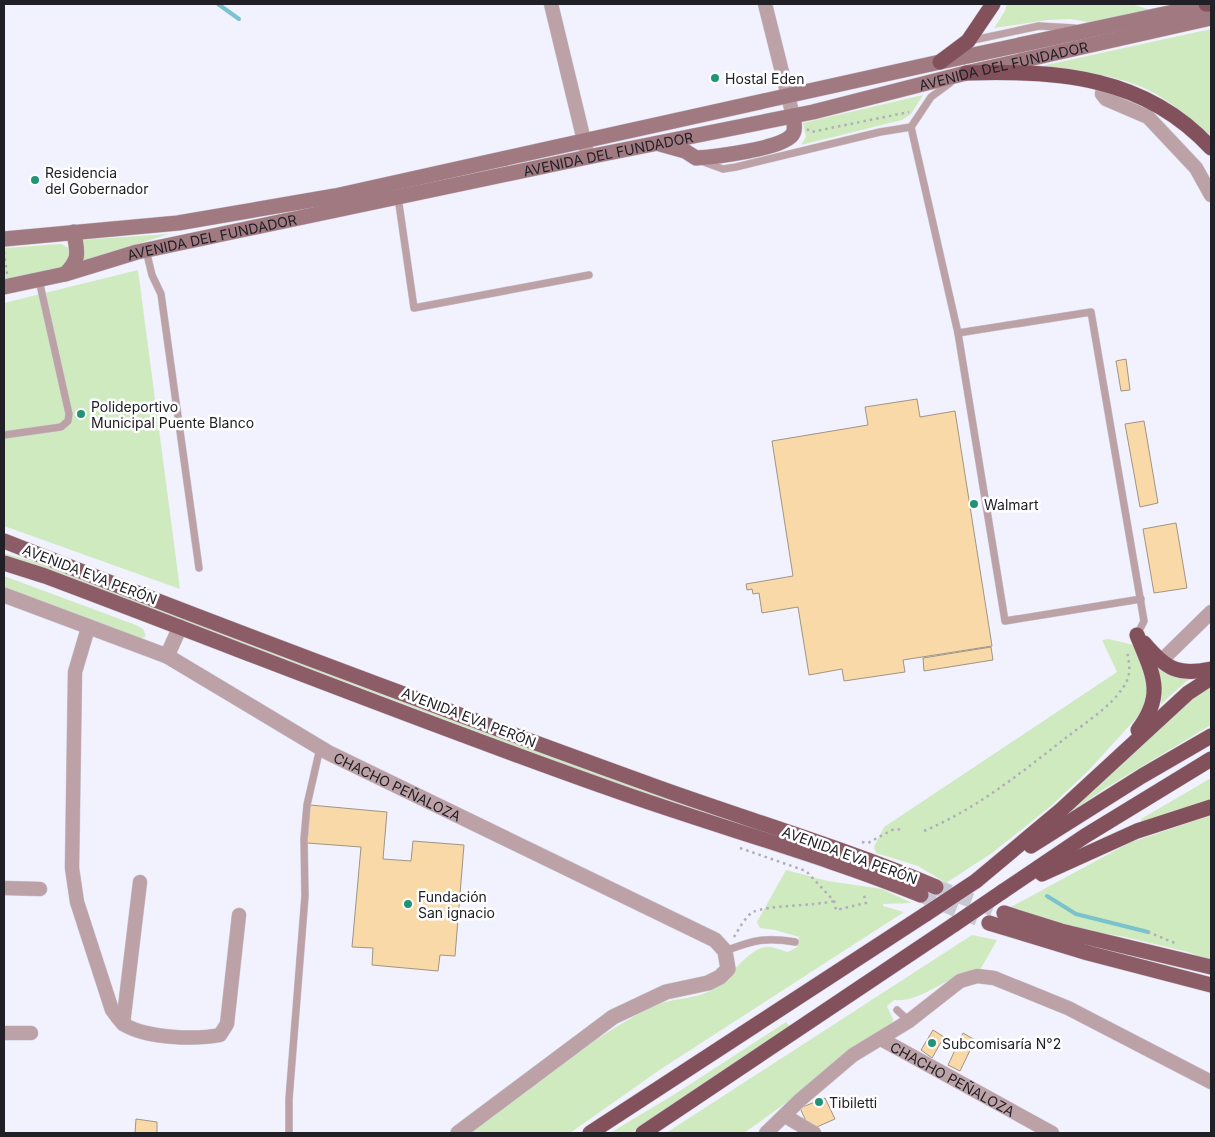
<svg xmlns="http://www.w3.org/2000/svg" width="1215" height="1137" viewBox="0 0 1215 1137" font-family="Inter,sans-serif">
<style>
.green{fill:#d0eac0}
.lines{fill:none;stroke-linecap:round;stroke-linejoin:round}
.stream{stroke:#7bc2cd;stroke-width:4}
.building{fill:#f9d9a8;stroke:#a09584}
.primary-tunnel{stroke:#c8c7d3;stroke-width:15;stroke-dasharray:15 8;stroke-linecap:butt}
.service-casing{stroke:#cccbd7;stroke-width:8}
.minor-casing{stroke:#cccbd7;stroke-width:15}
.tertiary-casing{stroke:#cccbd7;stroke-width:16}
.secondary-casing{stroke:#cccbd7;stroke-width:16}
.primary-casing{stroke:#cccbd7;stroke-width:16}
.trunk-casing{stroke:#cccbd7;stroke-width:16}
.path{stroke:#afaeb9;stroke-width:2.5;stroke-dasharray:2.5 4;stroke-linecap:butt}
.service{stroke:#bca1a6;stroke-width:7}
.minor{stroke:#bca1a6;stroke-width:14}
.tertiary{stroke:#bca1a6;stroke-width:15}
.secondary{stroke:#a17a81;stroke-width:15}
.primary{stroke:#8c5d67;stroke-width:15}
.trunk{stroke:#82515c;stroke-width:15}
.trunk-bridge-casing{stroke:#cccbd7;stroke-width:16;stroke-linecap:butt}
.trunk-bridge{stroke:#82515c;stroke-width:15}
.poi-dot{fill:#229476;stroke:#fff;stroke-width:2}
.labels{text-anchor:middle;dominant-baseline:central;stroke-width:5;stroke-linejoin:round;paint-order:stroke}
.street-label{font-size:14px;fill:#212027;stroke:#fff}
.poi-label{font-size:14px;fill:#212027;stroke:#fff;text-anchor:start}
</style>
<rect width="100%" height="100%" fill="#f2f1fe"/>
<g class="green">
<polygon points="1007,4 1131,4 1151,10 1098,24 1070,19 1048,20 994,28 1005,11"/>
<path d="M 1211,29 L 1211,136 C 1194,122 1176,106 1156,94 C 1121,74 1076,71 1037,67 Z"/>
<polygon points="923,95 911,114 902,120 801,145 806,137 803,123"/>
<polygon points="169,234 83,261 80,240"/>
<polygon points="61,244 67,247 72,255 62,268 4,280 4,248"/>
<polygon points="138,270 180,589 4,526 4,303"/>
<polygon points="4,553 48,566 781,837 614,783 47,570 4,558"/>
<polygon points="4,576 136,625 143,629 146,636 138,640 4,590"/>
<polygon points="1109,639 1137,646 1151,686 1141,713 1090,769 1051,806 992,853 946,883 918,866 876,853 874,847 884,827 1117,672 1102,640"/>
<polygon points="1157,664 1189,679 1161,704 1162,687"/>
<polygon points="1211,683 1211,725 1104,789 1054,824 1151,732"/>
<polygon points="1211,778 1211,801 1142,823 1141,819"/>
<polygon points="1211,815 1211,961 1188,952 1125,937 1063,926 1007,909 1129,843"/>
<path d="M 786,870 L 828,881 L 882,889 L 912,903 L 883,904 L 883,906 L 904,912 L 661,1069 L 570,1133 L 469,1133 C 528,1090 586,1041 651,1007 C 669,998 692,1000 710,991 C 727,982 748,948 766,947 C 773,946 782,951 788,952 L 797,947 L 799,937 L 775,930 L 760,928 L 757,922 Z"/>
<path d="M 972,935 L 997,940 L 980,970 C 972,972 964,974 957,977 C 936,985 917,1002 894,1000 L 887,1006 L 893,1019 L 892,1027 L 744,1133 L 666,1133 Z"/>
<polygon points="786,1022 791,1028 631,1133 610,1133 675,1094"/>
</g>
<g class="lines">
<g class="stream">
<polyline points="218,4 239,19"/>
<polyline points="1047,896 1076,914 1148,932"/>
</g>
</g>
<g class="building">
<polygon points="1126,359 1130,390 1121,391 1116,361"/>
<polygon points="917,399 920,417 955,411 992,646 903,660 905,672 844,681 842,669 809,675 798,607 762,613 759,593 753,594 752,589 747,590 746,584 793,576 772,441 868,425 865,407"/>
<polygon points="1144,421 1158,503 1140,507 1125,424"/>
<polygon points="1176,523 1187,588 1154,593 1143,529"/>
<polygon points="991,647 993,660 924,671 923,658"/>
<polygon points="310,805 387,812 383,859 411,861 413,841 464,845 455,956 440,955 438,971 372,965 373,948 352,947 361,847 307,843"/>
<polygon points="933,1030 944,1037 932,1058 921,1050"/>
<polygon points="963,1033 975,1040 960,1071 948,1065"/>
<polygon points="825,1098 835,1119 810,1130 800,1108"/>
<polygon points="136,1119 157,1122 157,1133 135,1133"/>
</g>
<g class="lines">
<g class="primary-tunnel">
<polyline points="936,887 1004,913"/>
<polyline points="921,895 989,923"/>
</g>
<g class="service-casing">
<g id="service">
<polyline points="969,41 1039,26 1074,28"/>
<polyline points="911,127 958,333 1005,621 1141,599"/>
<polyline points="701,161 723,169 736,167 880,132 911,127 931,97 950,83"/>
<polyline points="398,197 414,308 589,275"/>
<polyline points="146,250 152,275 161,294 199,568"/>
<polyline points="958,333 1091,312 1144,621 1137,635"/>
<polyline points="4,435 61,427 68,421 69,414 39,280"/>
<path d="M 725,951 C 754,940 765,937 795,942"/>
<polyline points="897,1010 909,1021"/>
<polyline points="289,1133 289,1099 305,896 304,839 307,805 320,748"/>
</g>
</g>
<g class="minor-casing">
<g id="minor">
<polyline points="551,4 588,157"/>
<polyline points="765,4 793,116"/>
<polyline points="1104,84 1102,94 1106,99 1148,117 1196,168 1211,195"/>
<path d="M 88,628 L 75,672 L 72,868 L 77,902 L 112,1010 C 116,1015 120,1022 125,1025 C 147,1038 195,1040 220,1035 L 227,1024 L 239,915"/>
<polyline points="1161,661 1211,612"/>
<polyline points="4,888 40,889"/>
<polyline points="123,1024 140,882"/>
<polyline points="4,1033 31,1033"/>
<path id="s1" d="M 881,1039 L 1052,1133"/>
<polyline points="785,1116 814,1133"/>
<polyline points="766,1133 800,1100 853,1055 909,1021 960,981 977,976 994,978 1068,1008 1211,1082"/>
</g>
</g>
<g class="tertiary-casing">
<g id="tertiary">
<path id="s2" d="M 4,595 L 167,656 L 329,753 L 715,940 L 725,951 L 728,969 L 720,977 L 708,983 L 666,992 L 613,1017 L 458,1133"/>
<polyline points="167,656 180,627"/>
</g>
</g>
<g class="secondary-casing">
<g id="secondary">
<path d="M 660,144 L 685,151 L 696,158 C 714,157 781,149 792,135 C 796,130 794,122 793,116"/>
<polyline points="4,239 178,223 335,196 940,62 1211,4"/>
<path d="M 65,274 C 81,258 77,253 74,232"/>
<path id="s3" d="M 4,287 L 65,274 L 137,252 L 588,157 L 813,112 L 966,73 L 1211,18"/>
</g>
</g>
<g class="primary-casing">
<g id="primary">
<path d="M 4,541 C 219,626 436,707 654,786 C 748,820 844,848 936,887"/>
<path d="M 4,563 L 45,576 C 234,647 421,722 611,789 C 714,826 820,854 921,895"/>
<polyline points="1004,913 1061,931 1211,967"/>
<polyline points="989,923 1088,953 1211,985"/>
</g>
</g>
<g class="trunk-casing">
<g id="trunk">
<polyline points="1206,4 1211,4"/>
<polyline points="940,62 968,41 993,4"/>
<path d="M 966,73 C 1057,70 1145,76 1211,148"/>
<path d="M 1137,635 C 1152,673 1166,693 1138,730"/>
<path d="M 1144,643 C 1166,669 1178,676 1211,669"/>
<polyline points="1031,846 1142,776 1211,736"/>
<polyline points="1042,874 1137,831 1211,807"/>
<polyline points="976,881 1061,810 1188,693 1211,678"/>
<polyline points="1002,892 1085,836 1211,759"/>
<polyline points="590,1133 926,914"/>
<polyline points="643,1133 955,924"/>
</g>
</g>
<g class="path">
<polyline points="807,129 811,132 909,112"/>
<polyline points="4,252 7,274"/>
<path d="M 924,831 C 978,808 1022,772 1067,737 C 1086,722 1111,707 1124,686 C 1132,674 1129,664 1127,650"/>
<polyline points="862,842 868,843 892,830 902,829"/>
<polyline points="740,848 806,871 834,901 836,910 866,903 864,895"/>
<polyline points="1148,932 1175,943"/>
<path d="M 734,937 C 739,929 745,917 753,912 C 767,905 815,906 834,901"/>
</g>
<use href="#service" class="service"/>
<use href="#minor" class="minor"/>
<use href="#tertiary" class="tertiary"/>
<use href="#secondary" class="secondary"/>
<use href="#primary" class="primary"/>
<use href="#trunk" class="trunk"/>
<g class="trunk-bridge-casing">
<g id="trunk-bridge">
<polyline points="926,914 976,881"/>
<polyline points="955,924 1002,892"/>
</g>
</g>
<use href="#trunk-bridge" class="trunk-bridge"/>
</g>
<g class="poi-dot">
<circle cx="715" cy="78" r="5"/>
<circle cx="35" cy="180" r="5"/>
<circle cx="81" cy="414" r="5"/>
<circle cx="974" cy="504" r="5"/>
<circle cx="408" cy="904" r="5"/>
<circle cx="932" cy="1043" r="5"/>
<circle cx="819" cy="1102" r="5"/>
</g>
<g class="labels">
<g class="street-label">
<text stroke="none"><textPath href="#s3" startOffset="1024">AVENIDA DEL FUNDADOR</textPath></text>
<text stroke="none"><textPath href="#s3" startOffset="619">AVENIDA DEL FUNDADOR</textPath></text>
<text stroke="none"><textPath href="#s3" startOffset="214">AVENIDA DEL FUNDADOR</textPath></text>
<text transform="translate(90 574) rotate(21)">AVENIDA EVA PERÓN</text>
<text transform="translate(469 717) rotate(21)">AVENIDA EVA PERÓN</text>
<text stroke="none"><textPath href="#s2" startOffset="439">CHACHO PEÑALOZA</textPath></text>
<text transform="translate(850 855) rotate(20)">AVENIDA EVA PERÓN</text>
<text stroke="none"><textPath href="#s1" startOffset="82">CHACHO PEÑALOZA</textPath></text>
</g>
<g class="poi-label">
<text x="725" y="78">Hostal Eden</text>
<text x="45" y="172">Residencia<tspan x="45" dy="16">del Gobernador</tspan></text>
<text x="91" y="406">Polideportivo<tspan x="91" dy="16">Municipal Puente Blanco</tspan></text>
<text x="984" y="504">Walmart</text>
<text x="418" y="896">Fundación<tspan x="418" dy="16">San ignacio</tspan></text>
<text x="942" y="1043">Subcomisaría N°2</text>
<text x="829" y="1102">Tibiletti</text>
</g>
</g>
<rect width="1215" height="1137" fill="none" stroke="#212027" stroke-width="10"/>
</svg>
